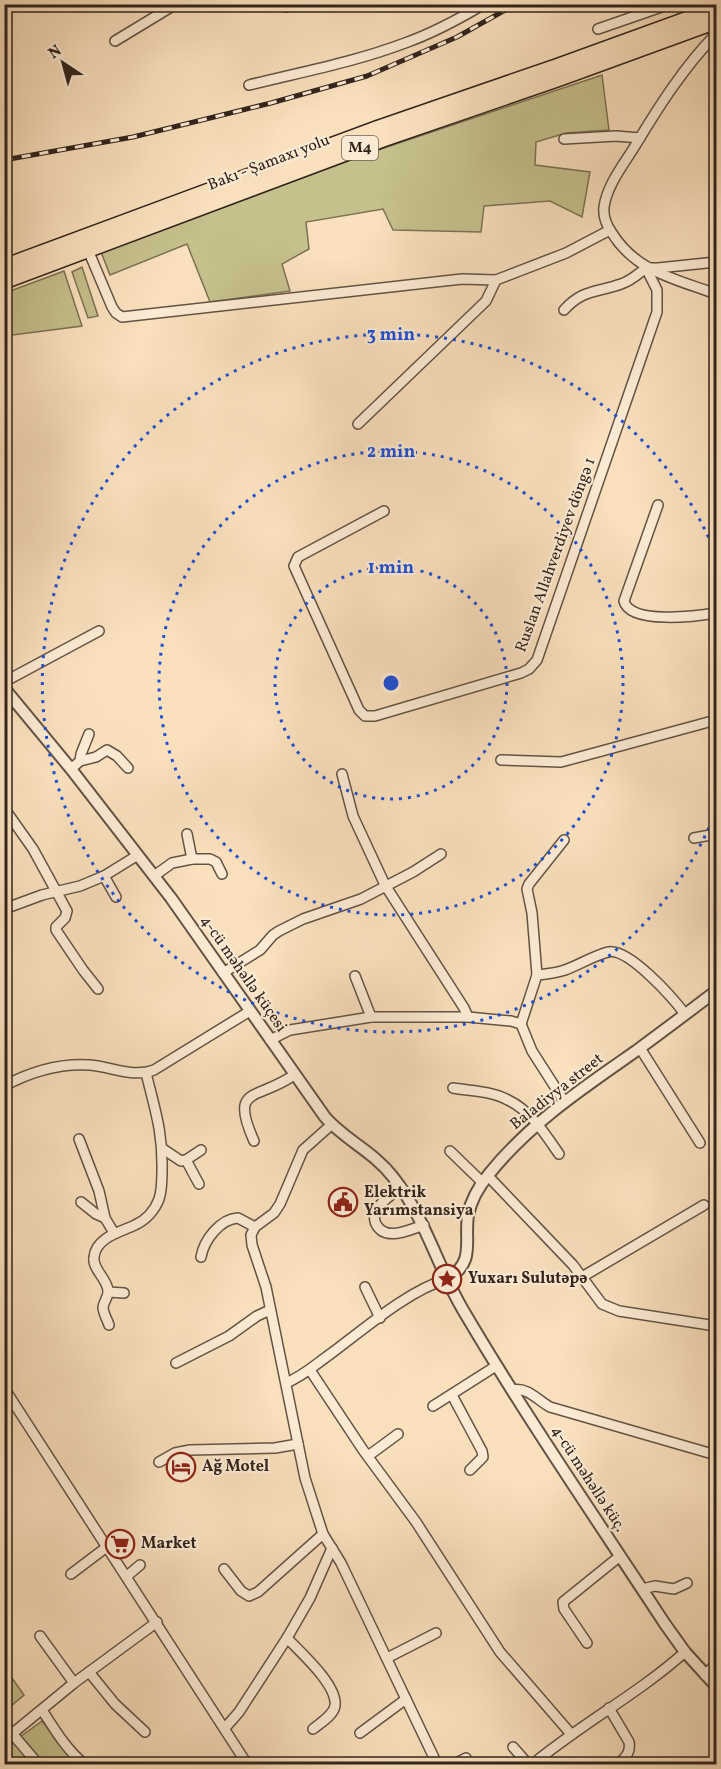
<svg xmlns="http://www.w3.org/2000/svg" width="721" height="1769" viewBox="0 0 721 1769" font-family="Vollkorn,serif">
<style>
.green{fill:#c5c08c;stroke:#7b7254;stroke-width:1.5}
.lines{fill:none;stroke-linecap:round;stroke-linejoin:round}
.minor-casing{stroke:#635345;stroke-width:12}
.tertiary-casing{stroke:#635345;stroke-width:14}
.trunk-casing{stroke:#31241d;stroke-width:18}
.minor{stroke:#fcebd4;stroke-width:9}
.tertiary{stroke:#fcebd4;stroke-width:10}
.trunk{stroke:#fae0bd;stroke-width:15}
.rail-casing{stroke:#31241d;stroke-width:5}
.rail{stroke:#fcebd4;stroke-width:3;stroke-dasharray:9;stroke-linecap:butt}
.ring{fill:none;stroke:#1d4ed8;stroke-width:3;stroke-dasharray:3 6}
.labels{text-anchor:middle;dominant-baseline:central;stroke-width:4.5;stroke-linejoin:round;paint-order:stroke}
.shield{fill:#fcebd4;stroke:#6e6054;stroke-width:1.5}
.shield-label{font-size:15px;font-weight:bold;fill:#31241d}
.street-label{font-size:16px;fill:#31241d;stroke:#fcebd4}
.poi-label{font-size:16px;font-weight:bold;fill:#31241d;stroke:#fcebd4;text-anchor:start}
.centre{fill:#1d4ed8;stroke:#fcebd4;stroke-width:3}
.ring-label{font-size:18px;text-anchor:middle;font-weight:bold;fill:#1d4ed8;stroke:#fcebd4;stroke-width:4.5;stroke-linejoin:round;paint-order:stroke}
</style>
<rect width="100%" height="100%" fill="#fae0bd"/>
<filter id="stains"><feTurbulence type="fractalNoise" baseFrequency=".00333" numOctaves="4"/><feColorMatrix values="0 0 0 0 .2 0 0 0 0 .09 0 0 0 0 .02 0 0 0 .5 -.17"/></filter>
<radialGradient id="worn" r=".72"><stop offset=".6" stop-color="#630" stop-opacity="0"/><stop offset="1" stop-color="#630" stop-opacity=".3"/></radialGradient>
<g class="green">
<polygon points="602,75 609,130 566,133 536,142 535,165 590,172 582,217 550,201 484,206 481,232 393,230 383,209 306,222 309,249 282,264 290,291 210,302 187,244 110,275 101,252 369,153"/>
<polygon points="82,267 98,316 88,318 72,272"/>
<polygon points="64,271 82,326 5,336 5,293"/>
<polygon points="5,1668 24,1695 5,1711 4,1711"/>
<polygon points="42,1721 79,1764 5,1764 4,1731 13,1742"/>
</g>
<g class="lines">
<g class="minor-casing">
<g id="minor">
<polyline points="286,7 289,4"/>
<polyline points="598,29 670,4"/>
<path d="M 716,34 C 684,67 659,106 635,146 C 624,164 607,185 604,207 C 603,216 607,226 612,233 C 636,272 676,279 716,294"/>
<polyline points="115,41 176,4"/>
<path d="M 249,85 C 301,72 355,62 405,43 C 433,33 459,19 484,4"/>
<polyline points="564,139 616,136 640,138"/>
<polyline points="88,250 112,307 116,313 122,317 462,279 496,280 566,253 610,230"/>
<path d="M 564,310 C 583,289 596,293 621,284 C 631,281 638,274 646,268 L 658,268 L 716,262"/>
<polyline points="358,424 486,301 496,280"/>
<path d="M 658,505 L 624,601 C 630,625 698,616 716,613"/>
<polyline points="384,511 298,557 294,566 359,710 365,716 375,716 521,673 529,669 537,660 657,312 657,290 646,268"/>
<polyline points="4,682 99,631"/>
<polyline points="501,760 561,762 716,720"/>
<polyline points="80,761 96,757 107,750 117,756 128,768"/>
<polyline points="71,769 80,761 81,754 89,734"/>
<polyline points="342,774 353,816 385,885 464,1008 468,1017"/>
<polyline points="4,808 33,849 67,911 65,918 56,927 56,930 83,970 98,989"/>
<polyline points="187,834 192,859"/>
<polyline points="694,838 716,834"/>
<polyline points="104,876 116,897"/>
<polyline points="154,876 172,863 192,859 210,859 216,862 222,874"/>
<polyline points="4,909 42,895 80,886 104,876 138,855"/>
<polyline points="223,973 260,950 273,935 279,931 303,919 361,899 413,872 441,854"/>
<path d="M 537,975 C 547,974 556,973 565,970 C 579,965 593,956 608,952 C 628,947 673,998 685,1014"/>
<polyline points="355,976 371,1017"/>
<polyline points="521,1024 537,975 532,913 527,889 529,884 564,840"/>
<polyline points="270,1040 290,1030 371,1017 468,1017 511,1021 521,1024 532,1051 564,1101"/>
<polyline points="640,1048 700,1143"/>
<path d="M 4,1086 C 30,1072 61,1063 90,1065 C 112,1067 133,1078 154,1070 L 250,1011"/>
<path d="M 453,1088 C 471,1091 492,1091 508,1100 C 531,1111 545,1134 559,1154"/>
<polyline points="331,1125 303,1150 280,1204 274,1213 255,1227 251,1235 252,1245 266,1287 305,1478 323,1534 341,1563 437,1764"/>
<polyline points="79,1139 99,1191 105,1218 114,1233"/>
<path d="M 254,1141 C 229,1085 257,1101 294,1075"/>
<polyline points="163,1149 181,1161 186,1160 201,1150"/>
<polyline points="450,1151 483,1183"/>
<polyline points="186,1160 199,1184"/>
<polyline points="488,1176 573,1265 602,1304 619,1311 716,1326"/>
<path d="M 401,1187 C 394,1193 385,1199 379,1206 C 375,1211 373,1218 376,1224 C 385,1242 409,1230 424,1225"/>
<polyline points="81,1202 96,1214 105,1218"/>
<path d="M 201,1257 C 204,1240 220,1219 238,1218 L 255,1227"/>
<polyline points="582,1277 704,1205"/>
<polyline points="365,1287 380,1318"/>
<polyline points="108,1292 124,1293"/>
<path d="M 109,1325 C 107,1319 103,1313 103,1307 C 104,1301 109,1296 108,1290 C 106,1277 92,1269 94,1257 C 96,1237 121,1232 135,1225 C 146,1220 155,1210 159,1199 C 162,1190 162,1181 162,1171 C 163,1132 155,1110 146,1073"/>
<polyline points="176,1363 229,1336 257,1316 270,1310"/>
<polyline points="310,1370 363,1450 416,1522 500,1652 571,1734"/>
<path d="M 286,1383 C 303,1376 315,1365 329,1355 C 363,1330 407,1291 447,1279"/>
<polyline points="4,1388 247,1764"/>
<path d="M 512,1390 C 528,1387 536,1399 550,1407 L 716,1455"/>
<polyline points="452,1395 482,1451 483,1457 470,1470"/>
<polyline points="433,1406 496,1366"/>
<polyline points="368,1456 398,1434"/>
<polyline points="159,1462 175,1453 190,1450 275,1448 298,1444"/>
<polyline points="224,1569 241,1591 249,1596 258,1592 323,1534"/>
<polyline points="71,1574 108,1546"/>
<polyline points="127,1576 140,1565"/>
<polyline points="642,1589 655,1586 674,1589 687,1583"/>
<polyline points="40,1636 74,1683"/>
<path d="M 287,1638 C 300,1652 338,1685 335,1706 C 333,1716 320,1723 313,1729"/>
<polyline points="587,1643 564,1609 563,1602 620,1556"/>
<polyline points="387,1658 436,1633"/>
<polyline points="89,1672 115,1704 145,1732"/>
<polyline points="705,1675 716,1664"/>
<path d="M 609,1708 L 629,1742 C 631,1753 625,1757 619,1764"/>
<path d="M 42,1710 C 55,1730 66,1749 84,1764"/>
<polyline points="4,1724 38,1764"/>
<polyline points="225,1728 239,1712 287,1638 310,1598 332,1548"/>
<polyline points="13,1733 74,1683 157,1622"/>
<polyline points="360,1733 406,1699"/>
<polyline points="513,1747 528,1764"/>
<polyline points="454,1764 466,1758"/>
<path d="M 533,1764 C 581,1724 638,1694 685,1652"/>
</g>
</g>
<g class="tertiary-casing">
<g id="tertiary">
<path d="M 4,688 L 71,769 L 171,898 L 325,1117 C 345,1140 374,1152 393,1177 C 425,1217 437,1266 463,1310 C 526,1417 597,1520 665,1624 L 685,1652 L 716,1686"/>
<path d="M 447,1279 C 476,1262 464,1242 468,1215 C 471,1200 480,1185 489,1174 C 530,1123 583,1088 636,1051 C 663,1031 690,1011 716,991"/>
</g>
</g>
<g class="trunk-casing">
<g id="trunk">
<polyline points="4,267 379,128 556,67 716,9"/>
<polyline points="4,281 383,139 560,78 716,21"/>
</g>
</g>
<use href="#minor" class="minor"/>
<use href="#tertiary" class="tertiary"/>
<use href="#trunk" class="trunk"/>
<g class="rail-casing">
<polyline id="rail" points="4,160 133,137 271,103 367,76 457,37 516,4"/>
</g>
<use href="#rail" class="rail"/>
</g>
<g class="ring">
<circle cx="391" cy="683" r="116"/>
<circle cx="391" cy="683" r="232"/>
<path d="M716 811A349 349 0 1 1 716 555"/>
</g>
<defs>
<g id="civic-ring" transform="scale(1.5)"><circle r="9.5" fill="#fcebd4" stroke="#8f2418" stroke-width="1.5"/><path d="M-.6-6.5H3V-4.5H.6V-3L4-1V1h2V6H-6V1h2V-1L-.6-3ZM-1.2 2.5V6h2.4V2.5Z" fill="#8f2418"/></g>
<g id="sight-ring" transform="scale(1.5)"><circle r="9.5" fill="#fcebd4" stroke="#8f2418" stroke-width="1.5"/><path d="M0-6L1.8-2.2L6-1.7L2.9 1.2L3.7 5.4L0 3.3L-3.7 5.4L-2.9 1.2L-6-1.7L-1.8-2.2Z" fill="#8f2418"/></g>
<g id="hotel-ring" transform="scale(1.5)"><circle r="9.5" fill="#fcebd4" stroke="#8f2418" stroke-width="1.5"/><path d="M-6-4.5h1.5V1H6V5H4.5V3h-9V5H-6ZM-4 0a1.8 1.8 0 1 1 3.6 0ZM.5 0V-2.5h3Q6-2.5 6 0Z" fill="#8f2418"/></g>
<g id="supermarket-ring" transform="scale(1.5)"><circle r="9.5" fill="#fcebd4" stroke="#8f2418" stroke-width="1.5"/><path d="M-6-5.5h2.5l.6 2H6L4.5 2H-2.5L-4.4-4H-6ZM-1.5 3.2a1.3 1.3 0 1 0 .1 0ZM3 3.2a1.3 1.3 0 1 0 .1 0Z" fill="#8f2418"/></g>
</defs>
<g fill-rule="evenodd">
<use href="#civic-ring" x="343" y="1202"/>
<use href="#sight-ring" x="447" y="1279"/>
<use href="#hotel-ring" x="181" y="1467"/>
<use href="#supermarket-ring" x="120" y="1544"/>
</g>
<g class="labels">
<rect class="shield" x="342" y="136" width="36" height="24" rx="4.5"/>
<g class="shield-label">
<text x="360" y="148">M4</text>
</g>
<g class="street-label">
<text transform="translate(269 163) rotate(-21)">Bakı - Şamaxı yolu</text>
<text transform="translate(556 555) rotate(-70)">Ruslan Allahverdiyev döngə 1</text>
<text transform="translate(243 974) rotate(55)">4-cü məhəllə küçesi</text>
<text transform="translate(557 1092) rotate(-38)">Baladiyya street</text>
<text transform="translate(588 1479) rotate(57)">4-cü məhəllə küç.</text>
</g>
<g class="poi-label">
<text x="364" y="1193">Elektrik<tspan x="364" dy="18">Yarımstansiya</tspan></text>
<text x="468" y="1279">Yuxarı Sulutəpə</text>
<text x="202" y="1467">Ağ Motel</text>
<text x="141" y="1544">Market</text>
</g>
</g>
<circle cx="391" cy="683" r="9" class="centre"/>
<g class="ring-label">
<text x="391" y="340">3 min</text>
<text x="391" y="457">2 min</text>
<text x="391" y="573">1 min</text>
</g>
<rect width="721" height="1769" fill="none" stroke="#fae0bd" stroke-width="24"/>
<rect x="6" y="6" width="709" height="1757" fill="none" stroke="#31241d" stroke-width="3"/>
<rect x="12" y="12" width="697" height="1745" fill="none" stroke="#31241d" stroke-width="1.5"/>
<g transform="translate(63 63) rotate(324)" stroke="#fcebd4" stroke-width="4.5" paint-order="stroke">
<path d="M0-4.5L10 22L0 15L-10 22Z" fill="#31241d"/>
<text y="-9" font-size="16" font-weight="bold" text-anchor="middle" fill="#31241d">N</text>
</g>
<rect width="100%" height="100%" filter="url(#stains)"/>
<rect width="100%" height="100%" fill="url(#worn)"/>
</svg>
